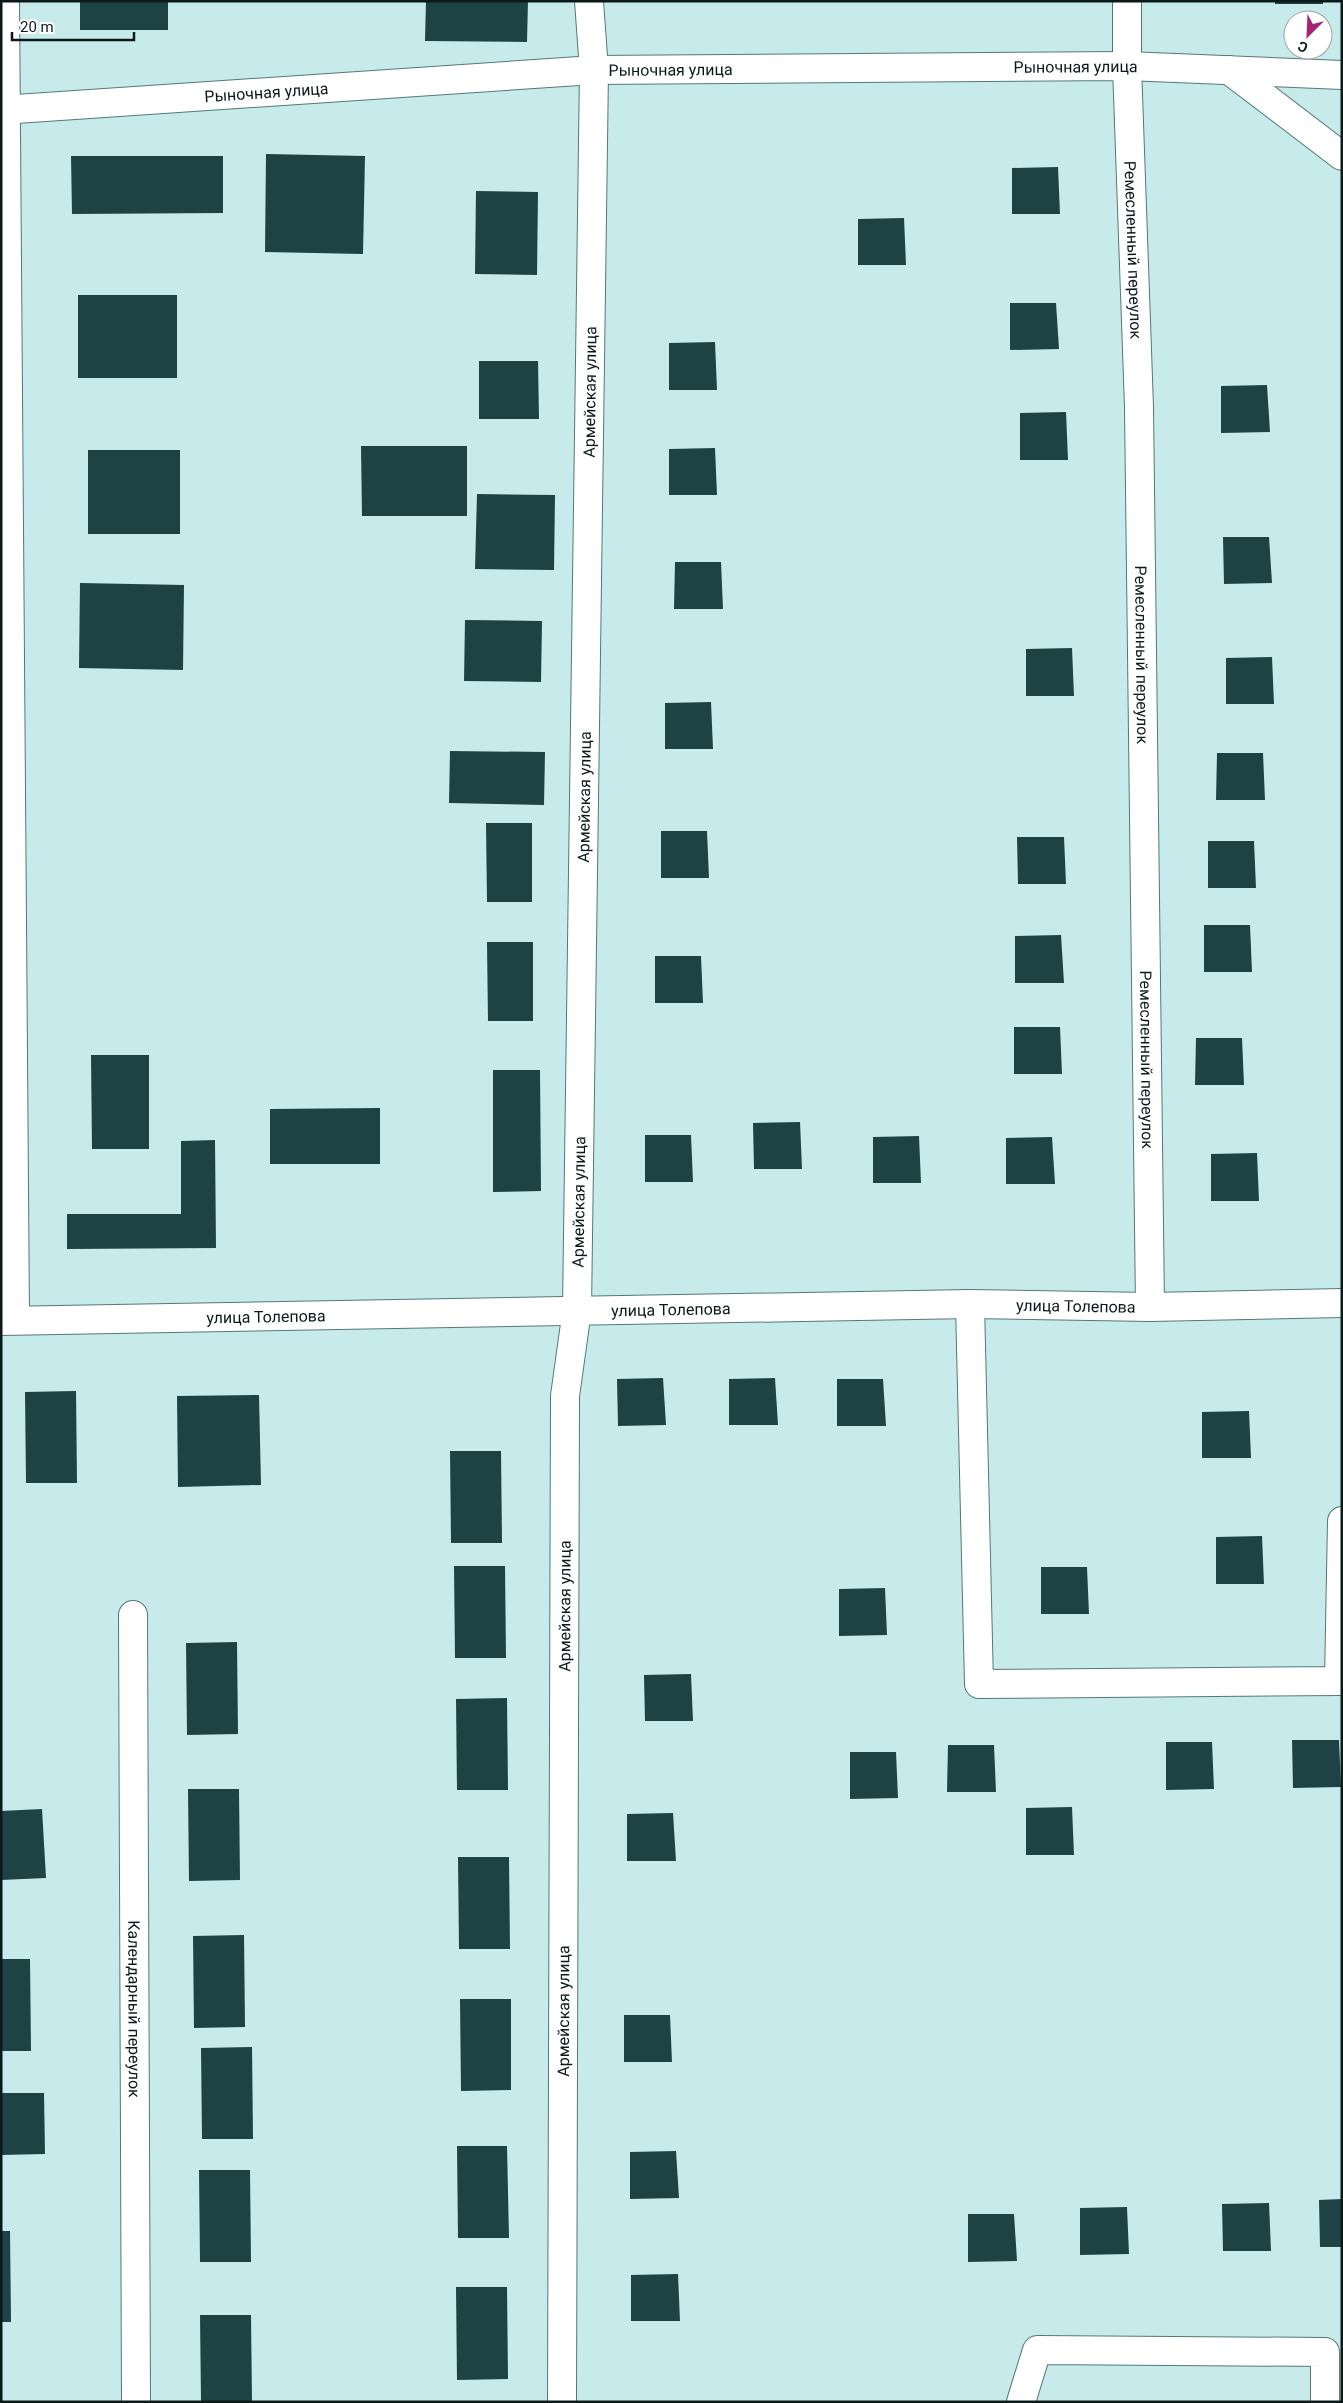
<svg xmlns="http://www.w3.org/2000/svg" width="1343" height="2403" viewBox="0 0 1343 2403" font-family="Roboto,sans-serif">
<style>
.building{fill:#1e4344}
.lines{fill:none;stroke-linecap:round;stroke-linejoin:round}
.minor-casing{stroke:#567777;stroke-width:30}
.minor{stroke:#fff;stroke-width:28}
.labels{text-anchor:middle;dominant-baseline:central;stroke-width:5;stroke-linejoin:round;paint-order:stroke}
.street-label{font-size:16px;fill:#0b1919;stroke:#fff}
</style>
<rect width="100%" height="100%" fill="#c7ebeb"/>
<g class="building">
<rect x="80" y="1" width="88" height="29"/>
<polygon points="426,1 528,1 527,42 425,41"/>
<rect x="1275" y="1" width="48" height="3"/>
<polygon points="266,154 365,156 363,254 265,252"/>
<polygon points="71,156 223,156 223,213 72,214"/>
<polygon points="1058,167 1060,214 1012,214 1012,168"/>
<polygon points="476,191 538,192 537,275 475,274"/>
<polygon points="904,218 906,265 858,265 858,219"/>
<rect x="78" y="295" width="99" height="83"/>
<polygon points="1010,303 1056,303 1059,349 1010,350"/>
<polygon points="715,342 717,390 669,390 669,343"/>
<polygon points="479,361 538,361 539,419 479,419"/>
<polygon points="1267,385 1270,432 1221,433 1221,386"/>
<polygon points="1066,412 1068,460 1020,460 1020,413"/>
<polygon points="361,446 467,446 467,516 362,516"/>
<polygon points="715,448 717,495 669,495 669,449"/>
<rect x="88" y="450" width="92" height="84"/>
<polygon points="477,494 555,495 554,570 475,569"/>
<polygon points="1223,537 1269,537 1272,583 1224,584"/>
<polygon points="675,562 721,562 723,609 674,609"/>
<polygon points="80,583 184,585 183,670 79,668"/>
<polygon points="465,620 542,621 541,682 464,681"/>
<polygon points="1072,648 1074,696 1026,696 1026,649"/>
<polygon points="1272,657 1274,704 1226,704 1226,658"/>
<polygon points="711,702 713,749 665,749 665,703"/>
<polygon points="450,751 545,752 544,805 449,803"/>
<polygon points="1217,753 1263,753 1265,800 1216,800"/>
<polygon points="486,823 532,823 532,902 487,902"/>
<polygon points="661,831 707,831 709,878 661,878"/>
<polygon points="1017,837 1064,837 1066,884 1018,884"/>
<polygon points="1208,841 1254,841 1256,888 1208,888"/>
<polygon points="1204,925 1250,925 1252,972 1204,972"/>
<polygon points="1061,935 1064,983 1015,983 1015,936"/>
<polygon points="487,942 533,942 533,1021 488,1021"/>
<polygon points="655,956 701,956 703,1003 655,1003"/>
<polygon points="1014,1027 1060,1027 1062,1074 1014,1074"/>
<polygon points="1196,1038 1242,1038 1244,1085 1195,1085"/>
<polygon points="91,1055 149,1055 149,1149 92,1149"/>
<polygon points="493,1070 540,1070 541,1191 493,1192"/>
<polygon points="380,1108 380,1164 270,1164 270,1109"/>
<polygon points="800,1122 802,1169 754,1169 753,1123"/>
<polygon points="645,1135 691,1135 693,1182 645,1182"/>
<polygon points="919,1136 921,1183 873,1183 873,1137"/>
<polygon points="1052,1137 1055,1184 1006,1184 1006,1138"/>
<polygon points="215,1140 216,1248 67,1249 67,1214 181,1214 181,1141"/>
<polygon points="1257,1153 1259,1201 1211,1201 1211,1154"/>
<polygon points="663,1378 666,1425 618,1426 617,1379"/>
<polygon points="775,1378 778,1425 729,1425 729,1379"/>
<polygon points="837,1379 883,1379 886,1426 837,1426"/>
<polygon points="76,1391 77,1483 26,1483 25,1392"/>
<polygon points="259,1395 261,1485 178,1487 177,1396"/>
<polygon points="1249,1411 1251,1458 1202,1458 1202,1412"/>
<polygon points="450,1451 501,1451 502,1543 451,1543"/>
<polygon points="1262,1536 1264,1584 1216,1584 1216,1537"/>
<polygon points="454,1566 505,1566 506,1658 455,1658"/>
<polygon points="1041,1567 1087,1567 1089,1614 1041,1614"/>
<polygon points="885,1588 887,1635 839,1636 839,1589"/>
<polygon points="237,1642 238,1734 187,1735 186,1643"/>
<polygon points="691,1674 693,1721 645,1721 644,1675"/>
<polygon points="507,1698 508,1790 457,1790 456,1699"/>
<polygon points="1292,1740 1339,1740 1341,1787 1293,1788"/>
<polygon points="1166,1742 1212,1742 1214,1789 1166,1790"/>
<polygon points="948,1745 994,1745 996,1792 947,1792"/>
<polygon points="850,1752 896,1752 898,1798 850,1799"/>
<polygon points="188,1789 239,1789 240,1880 189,1881"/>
<polygon points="1072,1807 1074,1855 1026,1855 1026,1808"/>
<polygon points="42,1809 46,1878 1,1880 1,1811"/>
<polygon points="673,1813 676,1861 627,1861 627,1814"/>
<polygon points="458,1857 509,1857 510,1949 459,1949"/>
<polygon points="244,1935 245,2027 194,2028 193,1936"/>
<polygon points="1,1959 30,1959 31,2051 1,2051"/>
<polygon points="460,1999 511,1999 511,2090 461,2091"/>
<polygon points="624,2015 670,2015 672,2062 624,2062"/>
<polygon points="252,2047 253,2139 202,2139 201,2048"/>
<polygon points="1,2093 44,2093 45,2154 1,2155"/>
<polygon points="457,2146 507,2146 509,2238 458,2238"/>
<polygon points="676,2151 679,2198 630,2199 630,2152"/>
<polygon points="199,2170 250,2170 251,2262 200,2262"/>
<polygon points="1342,2199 1342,2247 1320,2247 1319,2200"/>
<polygon points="1269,2203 1271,2251 1223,2251 1222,2204"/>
<polygon points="1127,2207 1129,2254 1080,2255 1080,2208"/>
<polygon points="968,2214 1014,2214 1017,2261 968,2262"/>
<polygon points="1,2231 10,2231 11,2322 1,2322"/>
<polygon points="678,2274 680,2321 631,2321 631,2275"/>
<polygon points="456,2287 507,2287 508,2379 457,2380"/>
<polygon points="200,2315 251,2315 252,2402 201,2402"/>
</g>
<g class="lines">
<g class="minor-casing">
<g id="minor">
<polyline points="5,1 15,1320"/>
<path id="s1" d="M 1127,1 L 1127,66 L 1139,407 L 1150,1307"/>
<polyline points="1229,70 1342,156"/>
<path id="s2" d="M 1,110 L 594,70 L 1127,66 L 1342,75"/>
<polyline points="970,1304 979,1684 1339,1681 1342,1521"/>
<path id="s3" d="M 1,1321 L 970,1304 L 1150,1307 L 1342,1303"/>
<path id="s4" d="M 133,1615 L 136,2402"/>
<path id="s5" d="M 562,2402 L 565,1396 L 577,1310 L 594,70 L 589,1"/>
<polyline points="1021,2402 1037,2350 1325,2352 1325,2402"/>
</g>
</g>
<use href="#minor" class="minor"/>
</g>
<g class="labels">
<g class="street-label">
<text stroke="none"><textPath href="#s2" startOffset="1076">Рыночная улица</textPath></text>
<text stroke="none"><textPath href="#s2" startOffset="671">Рыночная улица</textPath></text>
<text stroke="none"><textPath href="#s2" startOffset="266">Рыночная улица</textPath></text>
<text stroke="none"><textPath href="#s1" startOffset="249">Ремесленный переулок</textPath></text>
<text stroke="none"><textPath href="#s5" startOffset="2011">Армейская улица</textPath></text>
<text stroke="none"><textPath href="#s1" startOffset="654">Ремесленный переулок</textPath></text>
<text stroke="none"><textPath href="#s5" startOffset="1606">Армейская улица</textPath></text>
<text stroke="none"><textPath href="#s1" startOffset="1059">Ремесленный переулок</textPath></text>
<text stroke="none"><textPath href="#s5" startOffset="1201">Армейская улица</textPath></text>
<text stroke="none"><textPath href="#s3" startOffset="1075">улица Толепова</textPath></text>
<text stroke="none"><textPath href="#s3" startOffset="670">улица Толепова</textPath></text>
<text stroke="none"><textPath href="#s3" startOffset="265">улица Толепова</textPath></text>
<text stroke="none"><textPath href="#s5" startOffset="796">Армейская улица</textPath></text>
<text stroke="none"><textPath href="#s4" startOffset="394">Календарный переулок</textPath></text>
<text stroke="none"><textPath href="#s5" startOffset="391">Армейская улица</textPath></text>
</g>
</g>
<rect width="1343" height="2403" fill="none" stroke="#0b1919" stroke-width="5"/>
<g transform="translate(1308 35) rotate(204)"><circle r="24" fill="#ffffff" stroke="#9da3a3"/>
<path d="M0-4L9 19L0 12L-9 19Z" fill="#a42474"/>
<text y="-8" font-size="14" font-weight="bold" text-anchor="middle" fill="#0b1919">С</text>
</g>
<path d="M12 32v8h122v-8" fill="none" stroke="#0b1919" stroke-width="2.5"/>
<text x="20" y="32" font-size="15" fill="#0b1919" stroke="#ffffff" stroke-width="4" paint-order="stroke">20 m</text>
</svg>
